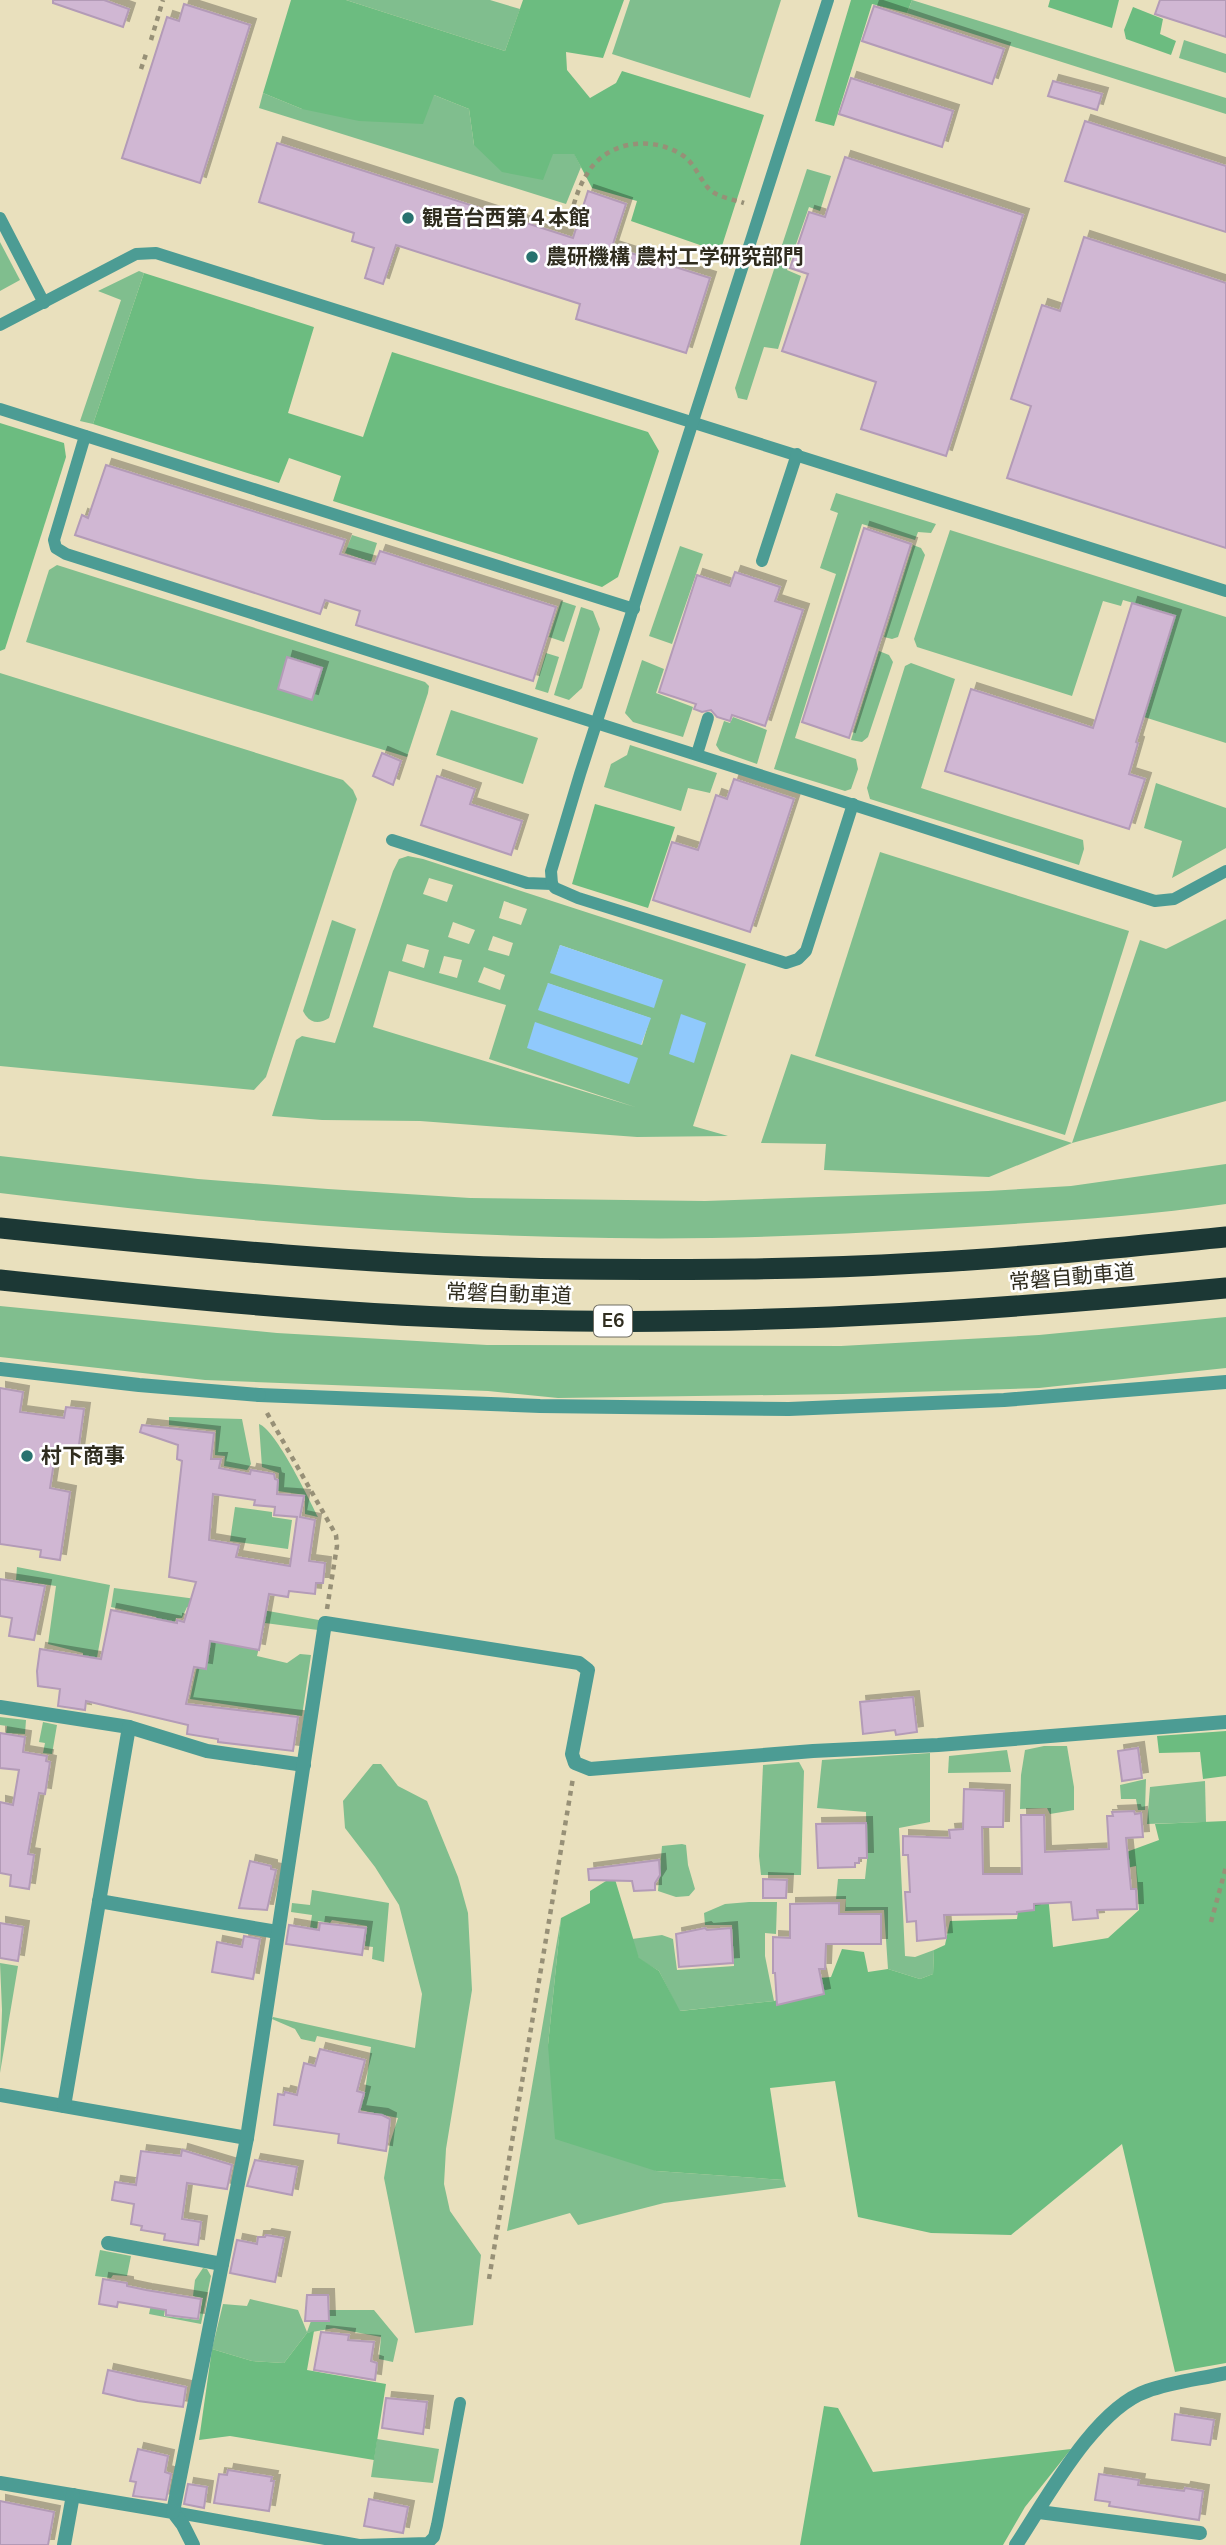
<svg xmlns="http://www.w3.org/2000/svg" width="1226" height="2545" viewBox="0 0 1226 2545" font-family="'Nunito Sans','Noto Sans JP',sans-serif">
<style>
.green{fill:#80be8e;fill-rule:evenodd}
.forest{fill:#6cbc80}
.water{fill:#90c9fc}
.building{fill:#d0b7d3;stroke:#b39bb7;stroke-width:2;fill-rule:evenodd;filter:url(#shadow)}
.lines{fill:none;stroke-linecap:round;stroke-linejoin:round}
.path{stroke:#979077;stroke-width:4.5;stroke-dasharray:5 5;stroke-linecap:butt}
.service{stroke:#4c9c94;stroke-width:12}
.minor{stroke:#4c9c94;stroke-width:14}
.tertiary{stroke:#4c9c94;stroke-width:14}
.motorway{stroke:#1c3835;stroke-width:21}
.poi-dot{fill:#28726f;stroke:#fff;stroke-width:2.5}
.labels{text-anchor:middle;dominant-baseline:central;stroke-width:5;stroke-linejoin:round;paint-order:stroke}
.shield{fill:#fff;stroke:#6e6c62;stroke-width:2}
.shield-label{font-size:19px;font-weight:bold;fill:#302d1f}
.poi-label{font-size:21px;font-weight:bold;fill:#302d1f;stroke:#fff;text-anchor:start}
.street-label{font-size:21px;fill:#302d1f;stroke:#fff}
</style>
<defs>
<filter id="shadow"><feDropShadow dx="6" dy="-6" stdDeviation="0" flood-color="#0004"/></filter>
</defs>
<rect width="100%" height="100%" fill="#e9e0bd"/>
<g class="green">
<polygon points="346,0 490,0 520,9 505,51"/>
<polygon points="630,0 781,0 750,98 612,54"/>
<polygon points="912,0 1226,98 1226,114 907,13"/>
<polygon points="1184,40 1226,54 1226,73 1179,58"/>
<polygon points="263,93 302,109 434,95 469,109 474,145 574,153 581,167 566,204 259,108"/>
<polygon points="807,169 831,176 820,211 809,207 787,270 801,276 778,349 764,347 747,400 738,398 735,388"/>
<polygon points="0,242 20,280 0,291"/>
<polygon points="139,271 144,273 93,424 80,421 121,300 98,291"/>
<polygon points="836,493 936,524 931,533 918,532 915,540 862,524 795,738 856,759 858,769 851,789 845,791 774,769 836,574 820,568 838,513 830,510"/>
<polygon points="950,530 1226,617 1226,743 1144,717 1174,615 1123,600 1121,606 1103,601 1072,696 917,647 914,639"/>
<polygon points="352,535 377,543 371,562 345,553"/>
<polygon points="913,545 921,548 925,555 898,637 892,639 884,637"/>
<polygon points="680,546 703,554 672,644 649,636"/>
<polygon points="57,565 425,682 429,686 428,693 407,757 26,642 49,570"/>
<polygon points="561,601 576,606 564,642 549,637"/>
<polygon points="581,607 593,611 600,629 582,688 569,700 554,695"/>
<polygon points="879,651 889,655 893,662 868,737 862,742 851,740"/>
<polygon points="546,653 559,657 548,693 535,689"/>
<polygon points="642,660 664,669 656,693 693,707 683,737 633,722 625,713"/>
<polygon points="911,663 955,679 921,788 1083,840 1084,849 1079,865 870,799 867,788 905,666"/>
<polygon points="0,673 343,780 353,790 357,799 266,1077 254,1090 0,1066"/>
<polygon points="451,710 538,738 523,784 436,755"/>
<polygon points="733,717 767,730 757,764 720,751 716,745 724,721 730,723"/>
<polygon points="630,745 717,773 710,793 688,788 681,811 604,787 611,764 627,755"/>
<polygon points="1156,783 1226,808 1226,848 1172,878 1182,841 1144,828"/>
<polygon points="880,852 1129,931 1065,1135 815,1056"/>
<path d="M 408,856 L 423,859 L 746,964 L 693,1126 L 728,1136 L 637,1137 L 420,1121 L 322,1120 L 272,1116 L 296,1040 L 302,1036 L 335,1043 L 393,871 L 399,859 ZM 429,878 L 453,885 L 447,902 L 423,894 ZM 504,901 L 527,909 L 521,925 L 499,918 ZM 453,922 L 475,930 L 469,944 L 448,937 ZM 493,936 L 513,943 L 509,956 L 488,950 ZM 407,944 L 429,950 L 424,968 L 402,961 ZM 560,945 L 662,980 L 663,980 L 551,973 ZM 444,956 L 462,960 L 457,978 L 439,973 ZM 484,967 L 505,975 L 500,990 L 478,982 ZM 389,971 L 506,1005 L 489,1059 L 635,1107 L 373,1027 ZM 547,983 L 650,1018 L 642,1045 Z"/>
<polygon points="1226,919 1226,1101 1072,1143 989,1177 824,1170 826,1144 761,1143 791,1054 1072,1143 1140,940 1166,949"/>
<path d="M 332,920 L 356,929 L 329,1018 C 318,1025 309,1023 303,1011 Z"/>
<path d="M 0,1156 L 198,1179 L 328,1189 L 470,1198 L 705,1201 L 988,1191 L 1071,1186 L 1226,1164 L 1226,1204 C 1128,1218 1029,1223 931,1229 C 824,1235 717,1240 610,1238 C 406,1235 202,1219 0,1193 Z"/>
<polygon points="0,1306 277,1333 487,1345 841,1346 1039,1335 1226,1317 1226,1368 1039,1388 843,1394 558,1398 488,1391 205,1380 0,1357"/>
<polygon points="169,1417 242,1419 251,1464 247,1470 224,1466 225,1456 215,1455 216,1430 169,1425"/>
<path d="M 259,1424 C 276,1430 309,1499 318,1517 L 305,1514 L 305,1495 L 278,1491 L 279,1473 L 262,1467 Z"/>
<polygon points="235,1507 272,1512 272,1517 292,1520 288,1549 230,1541"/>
<polygon points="17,1567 110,1585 91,1691 82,1675 83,1653 48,1644 56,1586 16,1580"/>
<polygon points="114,1588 211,1601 319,1620 318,1630 265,1623 257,1656 287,1663 300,1654 311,1655 302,1716 190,1699 205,1630 201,1611 187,1607 182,1618 176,1618 174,1625 154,1631 156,1617 111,1607"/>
<polygon points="0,1717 26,1720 25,1734 6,1733 7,1726 0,1725"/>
<polygon points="43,1722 57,1725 52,1754 43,1753 45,1743 39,1742"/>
<polygon points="1044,1746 1067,1746 1074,1787 1074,1810 1050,1814 1047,1808 1020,1809 1021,1775 1025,1750"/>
<polygon points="1007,1750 1011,1772 948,1773 949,1756"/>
<polygon points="930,1753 930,1822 899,1828 905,1956 915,1957 934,1950 933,1974 920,1979 888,1969 884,1910 845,1911 846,1899 836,1899 838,1879 865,1879 867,1860 866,1812 817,1808 822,1760"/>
<polygon points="799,1762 804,1771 801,1875 761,1875 759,1856 763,1765"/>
<polygon points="373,1764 381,1764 398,1786 427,1801 458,1877 468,1913 472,1990 446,2149 444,2184 450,2211 481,2255 473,2325 415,2333 384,2178 390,2143 398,2118 346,2107 347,2097 364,2099 371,2047 317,2036 315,2042 301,2039 295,2029 272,2019 273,2017 415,2048 422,1994 399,1905 375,1867 345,1828 343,1801"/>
<polygon points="1146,1779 1145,1810 1138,1810 1136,1799 1121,1799 1120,1785"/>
<polygon points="1205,1781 1206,1822 1147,1824 1150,1787"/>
<polygon points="682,1844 686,1845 688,1865 695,1889 689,1896 676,1897 658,1891 662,1846"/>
<polygon points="312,1890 389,1903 384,1962 372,1959 373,1947 365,1946 367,1926 332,1920 330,1923 318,1921 314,1947 307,1948 312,1915 291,1912 292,1903 310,1905"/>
<polygon points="749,1902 777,1902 776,1934 765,1933 765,1956 774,2001 679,2011 659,1971 639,1959 632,1939 662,1935 673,1939 677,1970 734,1966 732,1925 705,1925 704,1913 725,1904"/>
<polygon points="561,1918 548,2045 656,2171 784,2180 786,2187 664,2203 578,2225 570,2213 507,2231"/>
<polygon points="0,1963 18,1966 0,2073 2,2010"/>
<polygon points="100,2250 131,2256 127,2276 113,2275 111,2278 95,2276"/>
<polygon points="203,2268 207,2269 211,2276 201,2324 149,2314 153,2295 167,2296 164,2316 199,2320 203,2298 193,2296 195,2280"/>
<polygon points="250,2299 298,2310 307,2332 315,2310 374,2310 398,2339 393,2362 379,2359 381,2337 334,2328 307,2333 284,2363 252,2361 212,2349 223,2304 247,2306"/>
<polygon points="377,2439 439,2449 433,2483 371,2477"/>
</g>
<g class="forest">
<polygon points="291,0 346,0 505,51 523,0 624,0 603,58 566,52 567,70 590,98 616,83 622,71 764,115 720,252 631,221 637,201 592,188 574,154 553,154 543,180 502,172 474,145 469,109 434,95 423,124 359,121 302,109 263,93"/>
<polygon points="851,0 912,0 907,13 872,4 834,126 815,121"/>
<polygon points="1050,0 1119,0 1112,28 1048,7"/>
<polygon points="1133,7 1163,19 1160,34 1176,41 1171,55 1126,39 1124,30"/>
<polygon points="144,273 314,327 288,413 363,437 392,352 648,432 659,451 618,577 602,587 333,501 341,476 289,458 279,483 93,424"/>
<polygon points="0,423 64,443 66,457 5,649 0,651"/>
<polygon points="595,804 675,827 648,908 572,884"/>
<polygon points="1226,1731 1226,1776 1203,1779 1200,1752 1159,1753 1157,1736"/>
<polygon points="1226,1821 1226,2363 1175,2372 1122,2144 1011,2235 931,2233 858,2217 835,2081 770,2088 784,2180 656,2171 555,2139 548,2045 561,1918 590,1903 590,1891 614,1876 639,1958 659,1971 680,2011 774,2001 792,1996 795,1980 831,1977 842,1949 864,1952 868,1972 888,1969 920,1979 933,1974 934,1950 945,1945 950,1921 1017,1919 1020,1897 1048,1895 1053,1947 1108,1938 1139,1910 1136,1866 1121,1869 1121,1854 1159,1840 1155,1824"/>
<polygon points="314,2331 307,2370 386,2384 374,2460 230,2436 199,2440 212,2349 252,2361 284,2363 307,2333"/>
<polygon points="824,2406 838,2408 873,2472 1071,2449 1025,2507 1003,2545 800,2545"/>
</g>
<g class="water">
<polygon points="560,945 663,980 654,1008 550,973"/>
<polygon points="548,983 651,1018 641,1045 538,1010"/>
<polygon points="681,1014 706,1023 694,1063 669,1054"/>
<polygon points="535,1022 638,1058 629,1084 527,1048"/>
</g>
<g class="building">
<polygon points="53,0 104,0 129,9 123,27 53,3"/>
<polygon points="1160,0 1226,0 1226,37 1155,14"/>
<polygon points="184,4 250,25 200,183 122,158 167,17 179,21"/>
<polygon points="874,6 1004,49 992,84 862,41"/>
<polygon points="851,78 953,111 942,147 839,114"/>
<polygon points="1053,81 1102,94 1097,110 1048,96"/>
<polygon points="1085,121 1226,166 1226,232 1065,181"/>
<polygon points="277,143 573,238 588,191 626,204 612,247 710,278 686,353 576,319 580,304 396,245 383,284 365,278 374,248 352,241 354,233 259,202"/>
<polygon points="845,157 1023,215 946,456 861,429 876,382 782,351 808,274 790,268 809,212 825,217"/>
<polygon points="1084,237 1226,283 1226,548 1007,478 1031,406 1011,399 1042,305 1060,311"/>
<polygon points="106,465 345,540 340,554 375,564 380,551 556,607 533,681 356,625 360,611 325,600 320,614 75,535 82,515 88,518"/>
<polygon points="864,528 911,544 849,738 802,722"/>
<polygon points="735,572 780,587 775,601 803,610 765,726 732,715 730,721 717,717 711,710 702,712 694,709 696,704 659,692 697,575 730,586"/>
<polygon points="1132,603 1175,616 1136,742 1138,743 1129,774 1145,779 1129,829 945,771 971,689 1093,728"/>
<polygon points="287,657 322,668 312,700 278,689"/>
<polygon points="382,753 401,761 393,785 373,776"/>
<polygon points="437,776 475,789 470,804 522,821 511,855 421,825"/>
<polygon points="734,779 794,799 750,932 653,900 672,842 698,850 716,795 727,799"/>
<polygon points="0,1388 23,1392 20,1412 64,1418 66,1407 84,1409 78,1452 56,1449 50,1488 70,1492 60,1560 40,1557 41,1550 0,1544"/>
<path d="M 142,1425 L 214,1433 L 211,1459 L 221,1459 L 219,1468 L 250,1474 L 251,1470 L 274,1474 L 275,1479 L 278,1480 L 277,1494 L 304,1496 L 300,1517 L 315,1520 L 309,1561 L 325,1563 L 323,1583 L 316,1583 L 315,1594 L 289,1591 L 288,1597 L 269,1594 L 259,1650 L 210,1641 L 206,1669 L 194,1667 L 186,1704 L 298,1717 L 293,1751 L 218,1742 L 218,1739 L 187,1734 L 188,1725 L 86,1701 L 85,1710 L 58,1706 L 60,1689 L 38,1686 L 37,1671 L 40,1649 L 101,1659 L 111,1610 L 177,1623 L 177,1620 L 184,1622 L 196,1582 L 169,1577 L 182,1461 L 177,1459 L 178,1445 L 140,1432 ZM 213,1494 L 255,1500 L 254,1505 L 275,1507 L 274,1515 L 297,1517 L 290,1566 L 236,1557 L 239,1545 L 209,1540 Z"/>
<polygon points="0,1579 45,1586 34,1640 9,1636 12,1618 0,1616"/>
<polygon points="913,1697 917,1732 896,1735 895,1730 863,1734 860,1702"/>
<polygon points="0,1733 25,1737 23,1752 47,1756 46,1761 50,1762 45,1794 39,1793 28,1854 34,1855 29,1889 10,1886 11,1875 0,1873 0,1802 13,1805 19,1770 0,1768"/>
<polygon points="1138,1748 1142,1778 1122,1781 1118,1751"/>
<polygon points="964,1789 1004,1791 1003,1827 982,1827 983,1874 1022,1874 1021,1815 1044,1815 1045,1852 1109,1849 1107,1816 1113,1816 1112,1812 1134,1811 1135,1814 1141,1813 1143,1837 1126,1838 1131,1889 1136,1889 1137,1909 1097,1910 1098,1918 1073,1920 1071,1902 1034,1904 1034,1910 1017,1912 1017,1914 944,1915 946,1938 917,1941 916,1921 907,1922 905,1892 910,1892 908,1855 903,1855 903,1836 950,1838 949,1830 963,1829"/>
<polygon points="866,1823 867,1858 859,1858 859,1863 855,1863 855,1867 818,1868 816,1824"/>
<polygon points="659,1860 660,1875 655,1883 655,1890 634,1891 632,1881 589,1880 588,1869"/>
<polygon points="250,1861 271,1866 271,1869 276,1870 267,1910 239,1908"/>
<polygon points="763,1879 787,1880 786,1898 763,1898"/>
<polygon points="839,1903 839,1914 881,1914 881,1944 826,1944 825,1969 819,1969 824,1994 777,2005 775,1973 773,1973 773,1937 790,1938 790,1904"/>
<polygon points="0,1923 23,1927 18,1961 0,1958"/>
<polygon points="320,1923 366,1928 362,1955 286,1944 289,1925 319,1930"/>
<polygon points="705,1928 707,1930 731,1928 733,1963 679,1967 676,1934"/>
<polygon points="244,1936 260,1939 253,1979 212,1972 217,1942 242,1947"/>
<polygon points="320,2049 365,2060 357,2091 364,2093 359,2112 382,2115 390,2119 386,2151 338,2143 339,2134 274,2125 278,2094 284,2095 285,2092 297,2095 304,2063 315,2066"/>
<polygon points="182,2150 232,2165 227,2189 187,2183 182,2219 201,2222 198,2245 164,2240 165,2234 141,2230 142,2226 131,2224 134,2204 112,2200 115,2182 136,2185 141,2151 181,2156"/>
<polygon points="255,2160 297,2167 292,2195 247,2186"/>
<polygon points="266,2235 284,2238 275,2282 230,2273 237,2240 257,2244 258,2237 265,2237"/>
<polygon points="103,2279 127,2283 127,2286 146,2290 201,2299 198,2319 166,2315 166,2310 118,2302 117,2307 99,2304"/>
<polygon points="307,2295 328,2295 329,2321 305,2321"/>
<polygon points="321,2332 349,2335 348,2340 374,2342 371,2361 377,2363 375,2380 314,2370"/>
<polygon points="108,2370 186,2387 183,2407 138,2401 103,2393"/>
<polygon points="386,2398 427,2402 423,2434 382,2428"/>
<polygon points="1175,2414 1214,2420 1210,2445 1172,2440"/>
<polygon points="138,2449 168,2456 165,2472 171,2474 166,2500 133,2496 136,2482 130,2481"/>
<polygon points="228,2470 272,2477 271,2481 274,2481 269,2511 214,2503 219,2474 227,2475"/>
<polygon points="1099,2474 1139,2480 1138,2485 1184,2491 1185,2488 1203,2491 1199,2520 1109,2506 1110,2502 1095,2500"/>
<polygon points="188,2484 207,2487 204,2508 184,2504"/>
<polygon points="369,2499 408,2507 403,2533 364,2526"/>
<polygon points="0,2501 54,2512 48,2545 0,2545"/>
</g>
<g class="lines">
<g class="path">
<polyline points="151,40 163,0"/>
<polyline points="141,69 146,54"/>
<path d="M 571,214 C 575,200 579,186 587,174 C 606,141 652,135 682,155 C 694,162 699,178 709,189 C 717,197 732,199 744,203"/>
<polyline points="267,1413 336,1535 337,1546 327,1609"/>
<polyline points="1211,1922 1226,1867"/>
<polyline points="489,2279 573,1778"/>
</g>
<g class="service">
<polyline points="0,218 44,303"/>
<polyline points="0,325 136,254 156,253 1226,591"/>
<polyline points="0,409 634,609"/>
<polyline points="85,436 54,540 56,548 66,554 1155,901 1174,899 1226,871"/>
<polyline points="762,561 797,454"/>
<polyline points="697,754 708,718"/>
<polyline points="392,840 527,883 552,884 555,888 578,898 786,963 798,959 806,951 853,804"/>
<polyline points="552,884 551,871 580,774 828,0"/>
<polyline points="173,2512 359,2545 428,2543 434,2537 437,2525 460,2403"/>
</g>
<g class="minor">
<polyline points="259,1395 540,1406 789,1409 1004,1400 1226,1382"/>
<polyline points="0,1707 129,1727 207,1751 304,1765"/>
<polyline points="99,1901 277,1932"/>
<polyline points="0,2095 247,2138"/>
<polyline points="64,2106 129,1727"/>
<polyline points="108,2243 222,2264"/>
<polyline points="0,2483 173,2512 183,2525 193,2545"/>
<polyline points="173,2512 247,2138 325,1623 579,1663 588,1670 572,1754 575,1763 590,1769 813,1751 938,1745 1226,1722"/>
<polyline points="1039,2512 1200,2533"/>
<polyline points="64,2545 73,2495"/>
<path d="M 1016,2545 C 1046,2500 1094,2409 1147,2391 C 1172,2382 1200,2379 1226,2373"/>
</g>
<polyline class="tertiary" points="0,1369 139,1385 259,1395"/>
<g class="motorway">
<path d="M 0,1228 C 190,1248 381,1266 573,1269 C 688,1270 804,1270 918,1263 C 1021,1258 1124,1247 1226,1237"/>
<path d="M 0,1280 C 190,1300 381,1319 573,1321 C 791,1324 1009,1309 1226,1288"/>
</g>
</g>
<g class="poi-dot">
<circle cx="408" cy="218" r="7"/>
<circle cx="532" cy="257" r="7"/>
<circle cx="27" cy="1456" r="7"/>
</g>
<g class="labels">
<rect class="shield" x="594" y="1305.5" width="38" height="31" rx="5"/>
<g class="shield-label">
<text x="613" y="1321">E6</text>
</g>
<g class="poi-label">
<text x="422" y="218">観音台西第４本館</text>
<text x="546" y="257">農研機構 農村工学研究部門</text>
<text x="41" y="1456">村下商事</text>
</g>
<g class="street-label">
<text transform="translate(1072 1277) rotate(-5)">常磐自動車道</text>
<text transform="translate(509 1294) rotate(2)">常磐自動車道</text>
</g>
</g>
</svg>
